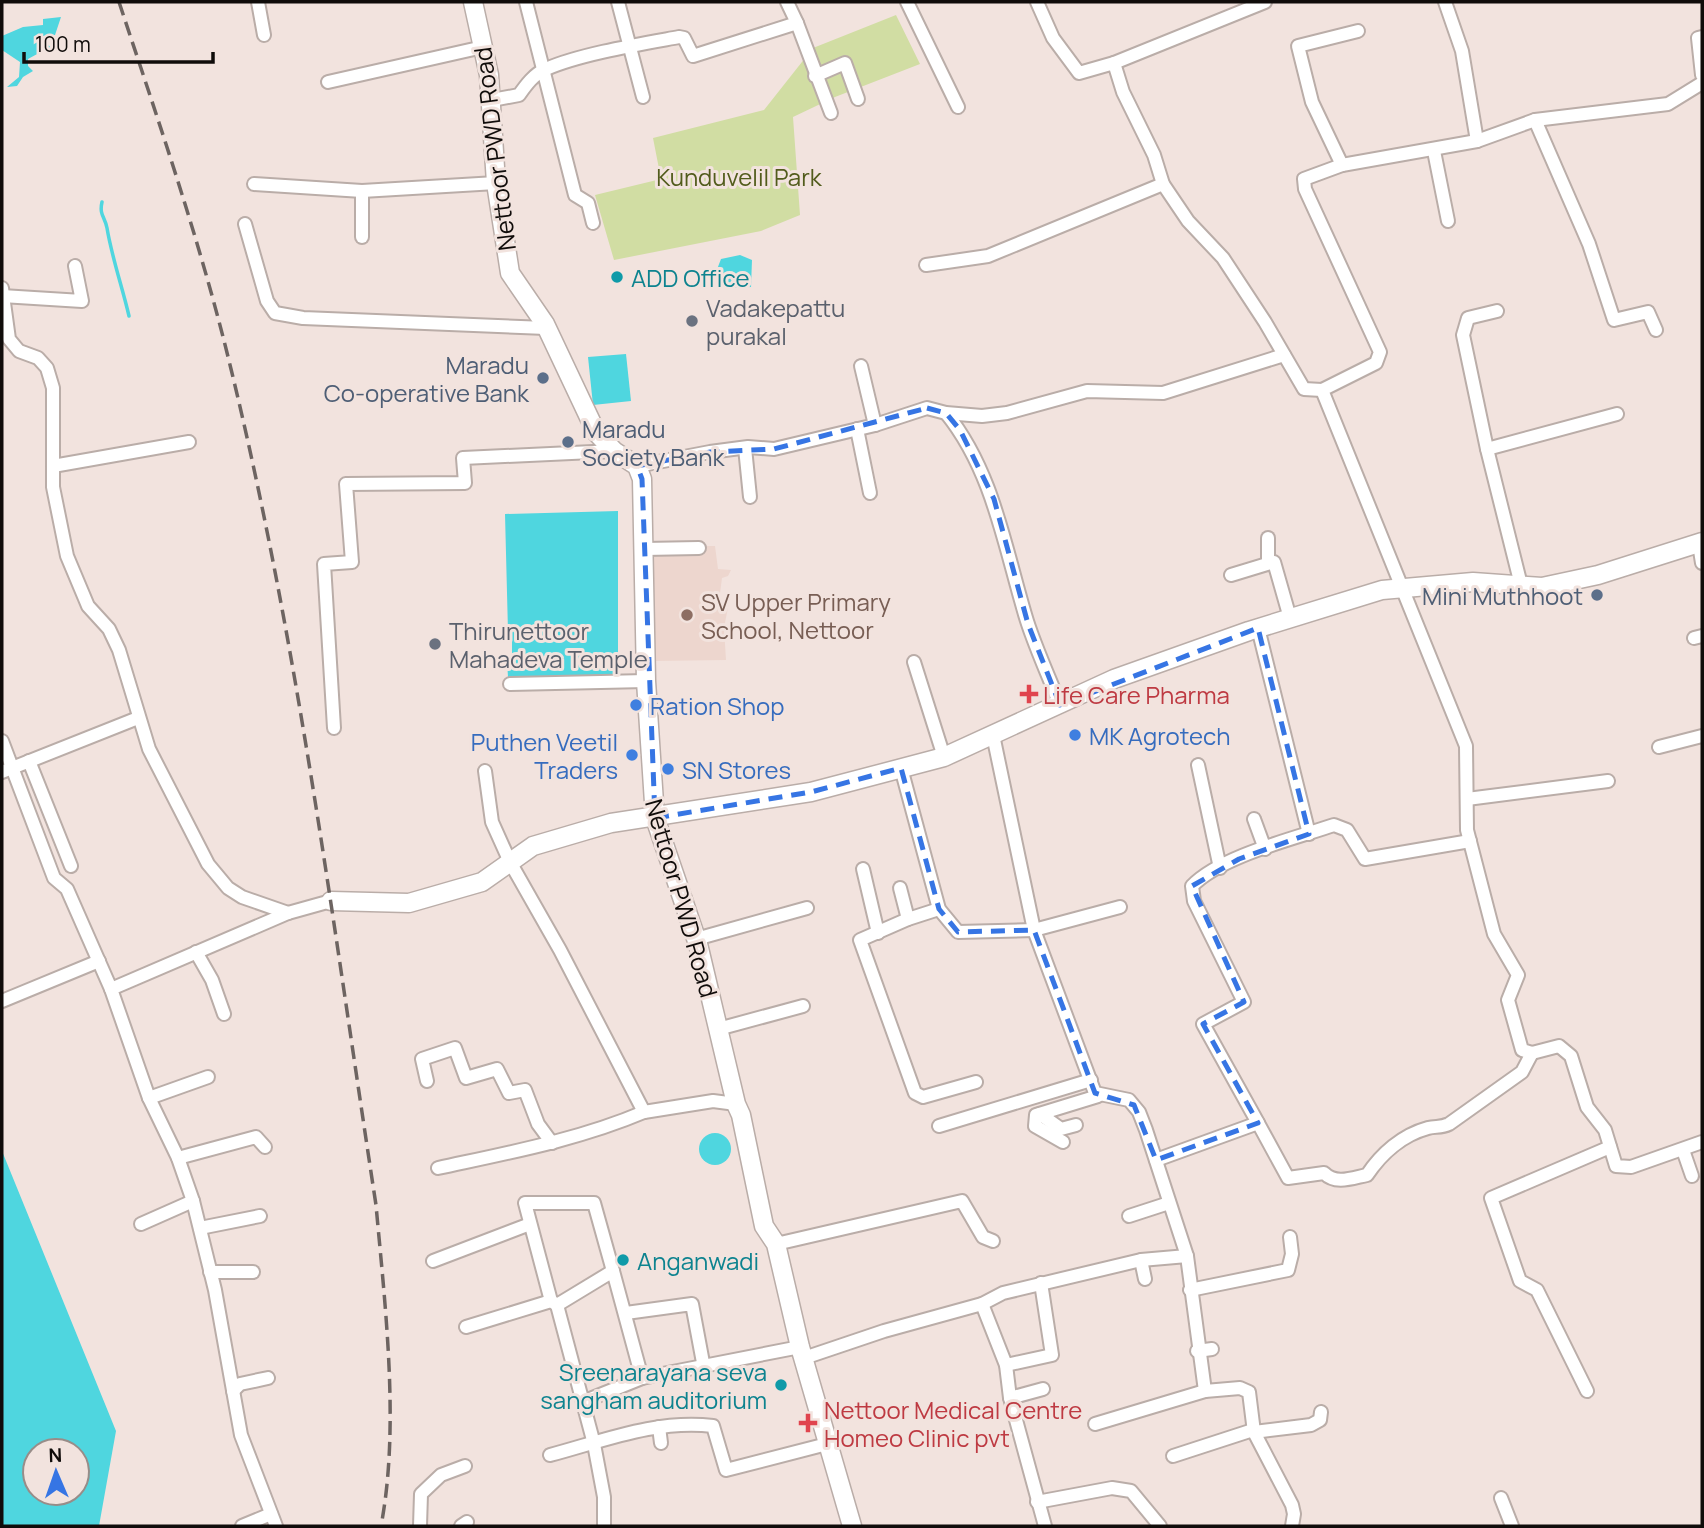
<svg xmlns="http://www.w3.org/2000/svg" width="1704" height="1528" viewBox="0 0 1704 1528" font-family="Manrope,sans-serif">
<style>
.built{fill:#edd6ce}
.green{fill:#d1dda3}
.water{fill:#4fd6df;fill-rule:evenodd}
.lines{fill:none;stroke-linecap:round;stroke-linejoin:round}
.stream{stroke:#4fd6df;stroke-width:3.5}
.street-casing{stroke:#baada8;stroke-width:16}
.secondary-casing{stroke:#baada8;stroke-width:21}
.street{stroke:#fff;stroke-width:12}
.secondary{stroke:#fff;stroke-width:18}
.rail{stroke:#6d6461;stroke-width:3.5;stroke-dasharray:14 7;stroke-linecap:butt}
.marked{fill:none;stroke:#3675e4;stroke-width:5;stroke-dasharray:14 9;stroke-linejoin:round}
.culture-dot{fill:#0f9aa8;stroke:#f2e3de;stroke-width:2.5}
.worship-dot{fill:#6b7280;stroke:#f2e3de;stroke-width:2.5}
.service-dot{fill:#5c6f8a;stroke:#f2e3de;stroke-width:2.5}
.education-dot{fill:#8d6e63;stroke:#f2e3de;stroke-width:2.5}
.health-dot{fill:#e0444e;stroke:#f2e3de;stroke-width:2.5}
.shop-dot{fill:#3f7fe0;stroke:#f2e3de;stroke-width:2.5}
.labels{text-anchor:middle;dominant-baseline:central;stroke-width:6;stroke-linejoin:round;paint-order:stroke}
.street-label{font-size:24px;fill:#100c0a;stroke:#f2e3de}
.park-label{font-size:24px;fill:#525c1c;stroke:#f2e3de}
.culture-label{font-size:24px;fill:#0d838f;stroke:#f2e3de;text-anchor:start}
.worship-label{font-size:24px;fill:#5b616d;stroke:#f2e3de;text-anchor:start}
.service-label{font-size:24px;fill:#4e5e75;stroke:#f2e3de;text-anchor:end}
.education-label{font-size:24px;fill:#785e54;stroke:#f2e3de;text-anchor:start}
.health-label{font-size:24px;fill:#be3a42;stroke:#f2e3de;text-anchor:start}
.shop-label{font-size:24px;fill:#366cbe;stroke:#f2e3de;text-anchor:start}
</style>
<rect width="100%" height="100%" fill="#f2e3de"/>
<polygon class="built" points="640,546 715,546 718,569 731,570 728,576 722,578 719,601 729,602 724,628 726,660 653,661"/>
<polygon class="green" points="896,15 920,64 835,97 793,117 800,215 761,231 614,260 595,195 661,179 653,138 764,110 813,48"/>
<g class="water">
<polygon points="61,17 55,35 42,36 50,47 28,59 28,66 33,71 23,77 17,86 7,87 19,77 20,62 2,50 2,36 23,27 43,25 43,19"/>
<polygon points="740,255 752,260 751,287 734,288 720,284 716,272 721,259"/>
<polygon points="626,354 631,401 593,405 588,357"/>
<polygon points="618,511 618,677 508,677 507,661 512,659 512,633 508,632 505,514"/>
<circle cx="715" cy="1149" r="16"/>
<path d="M 2,1151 L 116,1431 L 99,1526 L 2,1526 ZM 35,1451 L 77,1451 L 77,1493 L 35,1493 Z"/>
</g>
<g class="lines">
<path class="stream" d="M 102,202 C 99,215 105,217 107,228 C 112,258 122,286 129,316"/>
<g class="street-casing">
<g id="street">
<polyline points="258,2 264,35"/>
<polyline points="526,2 575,195 588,203 593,223"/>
<polyline points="618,2 643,97"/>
<polyline points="907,2 958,107"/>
<polyline points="1037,2 1053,38 1079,73 1114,63 1123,92 1154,155 1163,184 1188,221 1223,258 1265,322 1304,389 1322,390"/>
<polyline points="1445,2 1462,51 1477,141"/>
<polyline points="797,23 831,113"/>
<polyline points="1702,37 1698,38 1702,75"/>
<polyline points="1114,63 1265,2"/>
<polyline points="815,76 845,63 858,99"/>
<polyline points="328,82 483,47"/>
<polyline points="1702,83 1668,104 1535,120 1477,141 1342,165 1304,179 1305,189 1380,352 1376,363 1322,390 1466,746 1467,830 1494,934 1518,975 1508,1000 1522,1050 1532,1053 1559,1046 1571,1056 1587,1107 1605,1130 1616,1166 1631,1167 1702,1142"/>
<path d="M 492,100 L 519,95 C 526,85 534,74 546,69 C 580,54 641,44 679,37 L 684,38 L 693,56 L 797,23 L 787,2"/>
<polyline points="1535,120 1589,244 1614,320 1648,312 1656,330"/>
<polyline points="1434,151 1448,221"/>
<polyline points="1342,165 1312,102 1298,46 1358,31"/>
<polyline points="254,184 362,191 496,183"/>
<polyline points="245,224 267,301 275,313 303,318 546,328"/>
<polyline points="362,237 362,191"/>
<polyline points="926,265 988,256 1163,184"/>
<polyline points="2,288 9,339 19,351 38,358 47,368 53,388 53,487 67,556 88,606 109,629 119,650 149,749 208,864 228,888 242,897 288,913"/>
<polyline points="2,296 82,301 75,266"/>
<polyline points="1497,311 1468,318 1463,335 1487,449 1521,585"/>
<polyline points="861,366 875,425"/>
<path d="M 946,413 C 994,472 1005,550 1027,621 C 1036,649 1049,677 1060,705"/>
<polyline points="857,429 870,493"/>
<polyline points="745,448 750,497"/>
<polyline points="1487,449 1617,414"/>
<polyline points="53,466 189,442"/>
<polyline points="637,466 710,452 748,447 774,449 875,425 927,408 946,413 982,416 1007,413 1087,391 1163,393 1284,355"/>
<polyline points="1268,538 1268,563"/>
<polyline points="1699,544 1702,563"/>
<polyline points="644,549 699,548"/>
<polyline points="1231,575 1274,562 1290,618"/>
<polyline points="1258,628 1309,834"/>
<polyline points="1694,638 1702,636"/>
<polyline points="914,662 944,757"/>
<polyline points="510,684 646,681"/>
<polyline points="334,728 324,564 352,562 346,484 465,483 463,458 614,451"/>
<polyline points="993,735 1034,930 1095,1093 1129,1100 1139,1112 1146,1130 1187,1256 1205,1391 1240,1388 1249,1392 1254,1432 1292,1505 1294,1514 1292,1526"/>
<polyline points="2,741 54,878 67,889 111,989"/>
<polyline points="1659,747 1702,736"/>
<polyline points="29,761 71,866"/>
<polyline points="1198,765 1220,868"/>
<polyline points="901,768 939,909 958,932 1034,930 1120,907"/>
<polyline points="485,771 492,822 510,862 560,950 644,1112 713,1101 736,1104"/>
<polyline points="2,772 138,718"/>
<polyline points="1467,799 1608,781"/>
<polyline points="1254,819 1265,849"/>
<polyline points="863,869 878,933"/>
<polyline points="900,888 908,919"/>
<polyline points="939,909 908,919 860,940 915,1093 923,1097 976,1082"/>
<polyline points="696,939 807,908"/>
<polyline points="196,952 212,980 224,1014"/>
<polyline points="2,1001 99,961"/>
<polyline points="718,1029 803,1006"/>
<polyline points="427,1081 422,1059 455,1048 466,1078 497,1069 509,1093 525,1090 538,1124 552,1143"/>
<polyline points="149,1098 208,1077"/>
<polyline points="1040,1114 1061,1129 1076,1125"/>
<path d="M 1258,1123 L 1203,1024 L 1244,1002 L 1194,901 L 1192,886 C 1221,856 1293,839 1334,825 L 1347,830 L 1365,859 L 1470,841"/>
<polyline points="939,1126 1091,1080"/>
<polyline points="1063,1142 1035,1126 1036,1115 1098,1096"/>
<polyline points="1683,1150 1692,1176"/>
<polyline points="178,1158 256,1137 265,1147"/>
<path d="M 1156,1160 L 1258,1123 L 1288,1178 L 1324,1173 C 1336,1185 1352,1178 1367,1175 C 1381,1154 1402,1135 1428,1128 C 1436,1126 1441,1128 1449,1124 L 1522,1072 L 1532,1053"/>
<path d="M 438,1168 C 507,1153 578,1140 644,1112"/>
<polyline points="1129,1216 1169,1203"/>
<polyline points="141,1224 193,1201"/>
<polyline points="200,1228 260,1216"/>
<polyline points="776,1244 962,1201 983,1237 993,1241"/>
<polyline points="1141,1260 1145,1279"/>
<polyline points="433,1261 530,1224"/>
<polyline points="210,1272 253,1272"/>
<polyline points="1190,1290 1288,1270 1292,1254 1290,1237"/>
<polyline points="551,1301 525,1203 594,1203 613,1271"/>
<polyline points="982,1304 1006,1365 1010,1398 1045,1526"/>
<polyline points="557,1305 594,1444 604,1497 604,1526"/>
<polyline points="626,1313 692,1304 704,1368"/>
<polyline points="466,1327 551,1301 557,1305 613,1271 642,1378 800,1347"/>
<polyline points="1197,1351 1212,1349"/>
<polyline points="804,1358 884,1331 982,1304 1003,1293 1141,1260 1187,1256"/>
<polyline points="1006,1365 1052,1355 1041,1283"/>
<polyline points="233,1391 240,1384 268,1378"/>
<polyline points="1587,1391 1537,1290 1520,1281 1491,1198 1610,1147"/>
<polyline points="1010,1398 1043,1389"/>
<polyline points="585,1401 642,1378"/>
<polyline points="1095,1424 1205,1391"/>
<polyline points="659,1427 661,1443"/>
<polyline points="1254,1432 1311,1425 1320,1420 1321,1412"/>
<path d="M 550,1455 C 603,1441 657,1419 713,1426 L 726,1470 L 827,1444"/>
<polyline points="1173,1456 1253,1430"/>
<polyline points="1501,1498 1512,1526"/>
<polyline points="1037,1502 1112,1488 1131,1491 1160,1526"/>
<polyline points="242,1526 271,1514"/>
<polyline points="276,1526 241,1435 215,1290 193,1201 178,1158 149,1098 111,989 288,913 331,901"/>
<polyline points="420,1526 421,1494 441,1475 465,1466"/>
<polyline points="461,1526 467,1522"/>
</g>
</g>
<g class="secondary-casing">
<g id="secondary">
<polyline points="473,2 489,75 496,183 510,273 545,324 596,432 614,451 637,466 642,479 646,681 655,818 698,944 736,1104 741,1115 764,1226 776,1244 800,1347 852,1526"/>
<polyline points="331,901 409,903 482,882 533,846 611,823 811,792 944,757 1114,679 1249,631 1382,590 1473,582 1542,587 1598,575 1702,542"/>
</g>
</g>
<use href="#street" class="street"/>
<use href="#secondary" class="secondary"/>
<path class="rail" d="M 119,2 C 159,123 201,244 231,369 C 298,644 333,925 376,1205 C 385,1305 400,1427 381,1526"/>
</g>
<path class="marked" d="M 927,408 L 946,413 L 960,430 L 994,499 L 1028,624 L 1060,705 L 1258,628 L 1309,834 L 1239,859 L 1192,886 L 1244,1002 L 1203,1024 L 1258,1123 L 1156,1160 L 1134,1105 L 1095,1093 L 1034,930 L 958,932 L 939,909 L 901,768 L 811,792 L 655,818 L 642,479 L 637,466 L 710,452 L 774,449 Z"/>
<g class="culture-dot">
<circle cx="617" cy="277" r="7"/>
<circle cx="623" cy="1260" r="7"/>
<circle cx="781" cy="1385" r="7"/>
</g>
<g class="worship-dot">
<circle cx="692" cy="321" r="7"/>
<circle cx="435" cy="644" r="7"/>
</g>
<g class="service-dot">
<circle cx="543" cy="378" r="7"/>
<circle cx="568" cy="442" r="7"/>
<circle cx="1597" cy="595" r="7"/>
</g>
<circle class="education-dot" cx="687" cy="615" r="7"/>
<g class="health-dot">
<path d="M1025.5 683.5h7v7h7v7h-7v7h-7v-7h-7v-7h7z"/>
<path d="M804.5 1412.5h7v7h7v7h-7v7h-7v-7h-7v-7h7z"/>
</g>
<g class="shop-dot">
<circle cx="636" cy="705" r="7"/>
<circle cx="1075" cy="735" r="7"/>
<circle cx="632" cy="755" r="7"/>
<circle cx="668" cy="769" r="7"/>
</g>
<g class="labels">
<g class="street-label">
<text transform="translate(494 149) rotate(-97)">Nettoor PWD Road</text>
<text transform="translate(682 898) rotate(74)">Nettoor PWD Road</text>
</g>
<g class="park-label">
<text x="739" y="176">Kunduvelil Park</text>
</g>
<g class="culture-label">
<text x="631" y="277">ADD Office</text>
<text x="637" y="1260">Anganwadi</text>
<text x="767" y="1371" text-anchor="end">Sreenarayana seva<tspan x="767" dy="28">sangham auditorium</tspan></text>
</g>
<g class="worship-label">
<text x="706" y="307">Vadakepattu<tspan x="706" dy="28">purakal</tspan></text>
<text x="449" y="630">Thirunettoor<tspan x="449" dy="28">Mahadeva Temple</tspan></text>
</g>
<g class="service-label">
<text x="529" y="364">Maradu<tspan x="529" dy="28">Co-operative Bank</tspan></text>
<text x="582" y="428" text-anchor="start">Maradu<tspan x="582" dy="28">Society Bank</tspan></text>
<text x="1583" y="595">Mini Muthhoot</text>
</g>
<g class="education-label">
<text x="701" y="601">SV Upper Primary<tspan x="701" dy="28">School, Nettoor</tspan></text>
</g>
<g class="health-label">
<text x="1043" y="694">Life Care Pharma</text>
<text x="824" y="1409">Nettoor Medical Centre<tspan x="824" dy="28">Homeo Clinic pvt</tspan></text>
</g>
<g class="shop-label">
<text x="650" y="705">Ration Shop</text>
<text x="1089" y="735">MK Agrotech</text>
<text x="618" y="741" text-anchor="end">Puthen Veetil<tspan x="618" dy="28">Traders</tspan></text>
<text x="682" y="769">SN Stores</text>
</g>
</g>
<rect width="1704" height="1528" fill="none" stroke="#100c0a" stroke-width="7"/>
<g transform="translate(56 1472) rotate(358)"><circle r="33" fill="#f2e3de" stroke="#988d89" stroke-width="2"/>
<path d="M0-5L12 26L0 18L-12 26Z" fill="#3675e4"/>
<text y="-10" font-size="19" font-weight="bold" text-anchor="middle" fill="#100c0a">N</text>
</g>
<path d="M24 52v10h189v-10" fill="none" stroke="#100c0a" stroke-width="3.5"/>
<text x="35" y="52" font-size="21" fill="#100c0a" stroke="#f2e3de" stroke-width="5" paint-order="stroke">100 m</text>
</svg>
